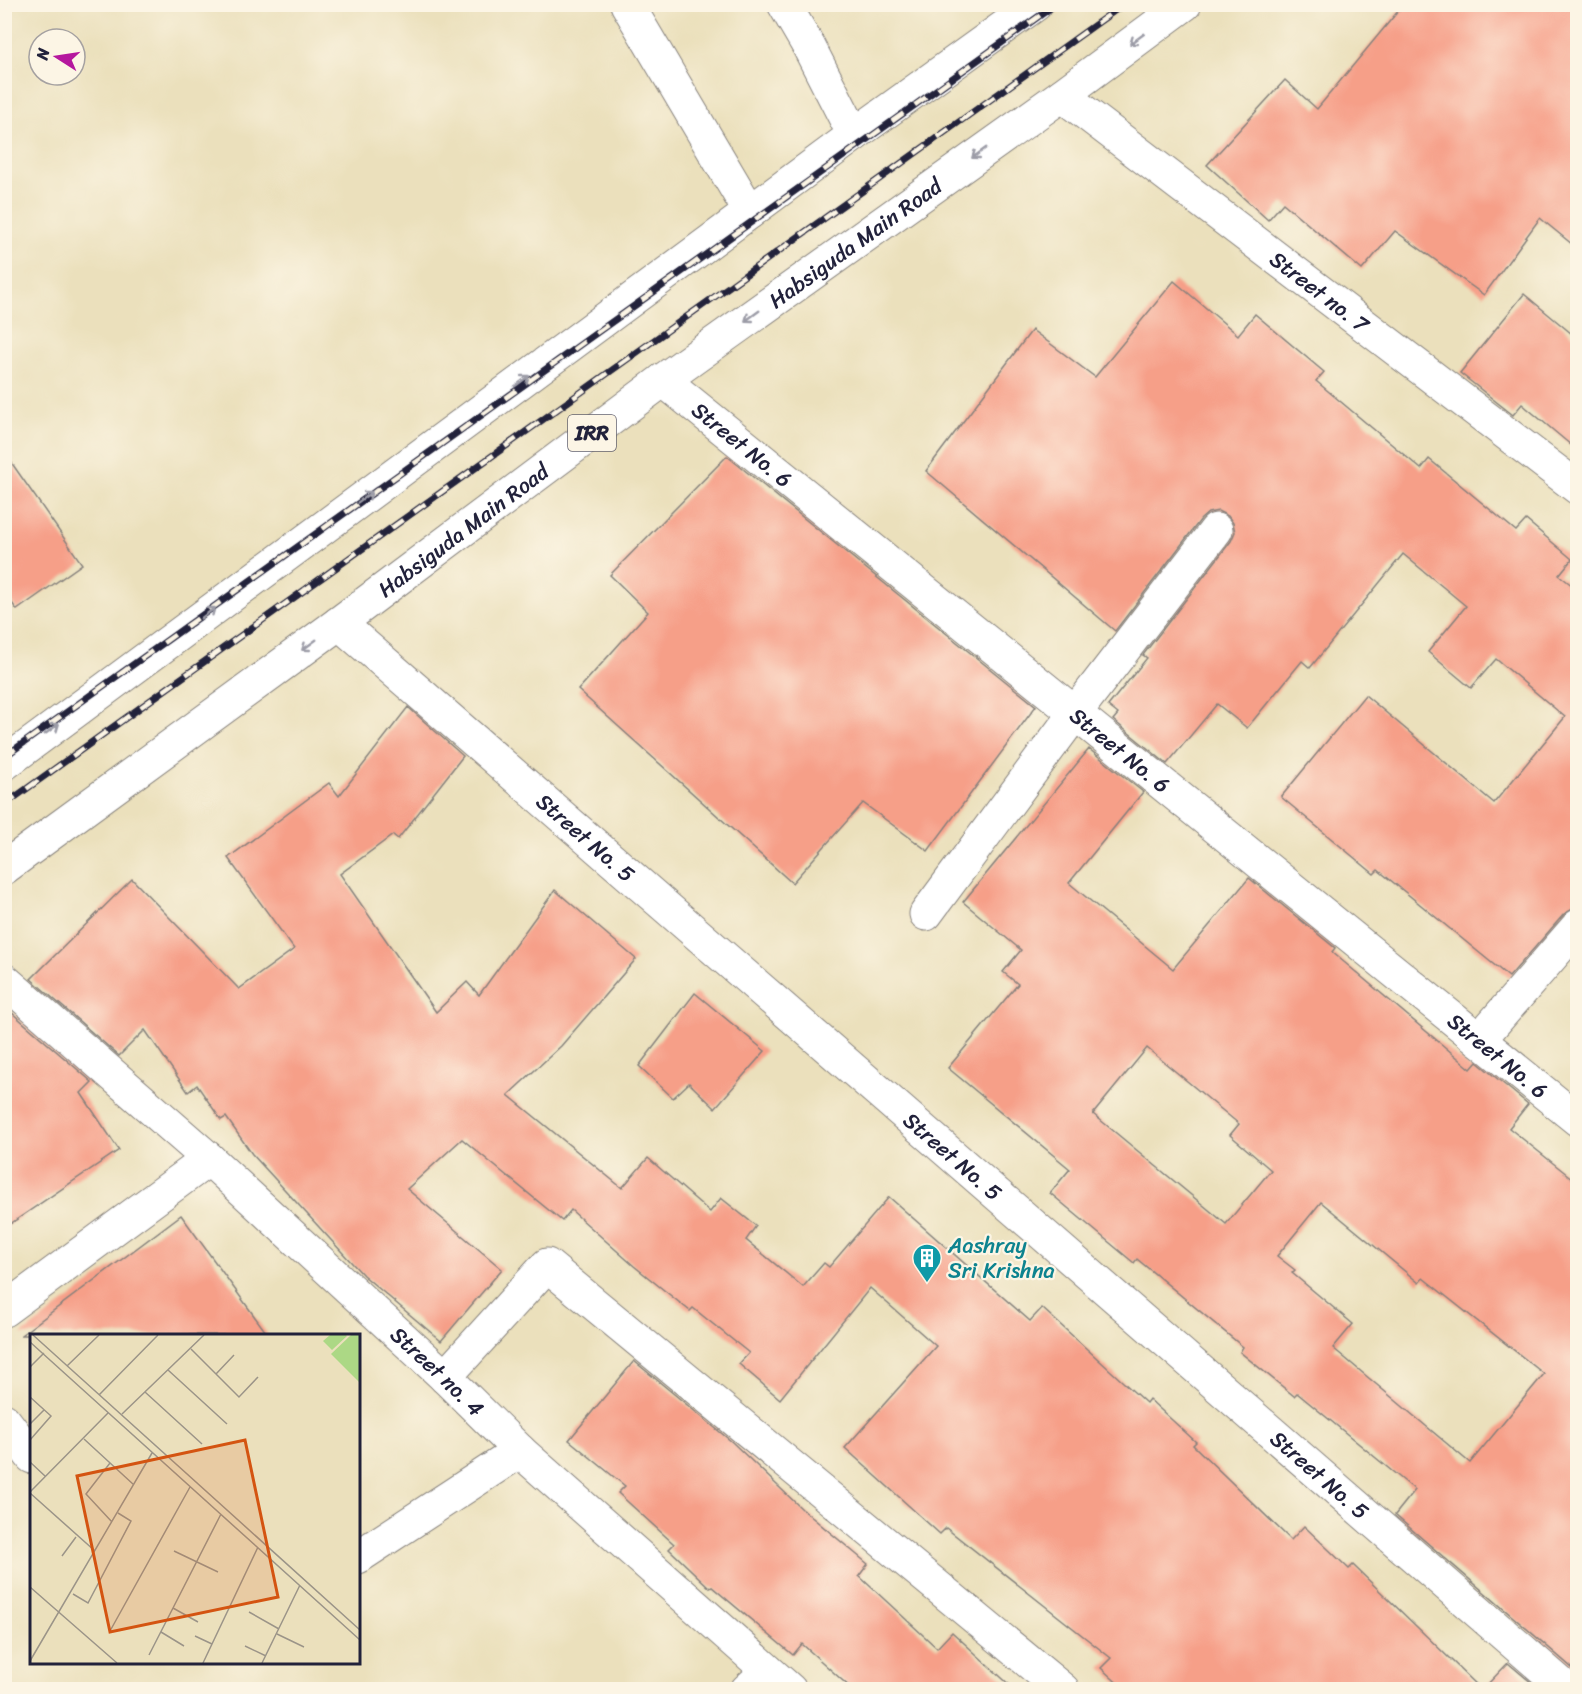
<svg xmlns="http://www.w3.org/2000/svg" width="1582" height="1694" viewBox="0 0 1582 1694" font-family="Sriracha,sans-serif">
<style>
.building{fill:#f69f88;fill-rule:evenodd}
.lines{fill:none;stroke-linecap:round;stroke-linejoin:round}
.minor-casing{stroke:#86817c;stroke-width:35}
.major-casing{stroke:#86817c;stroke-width:35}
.minor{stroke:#fff;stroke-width:33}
.major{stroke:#fff;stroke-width:33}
.rail-casing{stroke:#22223b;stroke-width:7}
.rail{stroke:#fcf5e5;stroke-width:4.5;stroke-dasharray:14;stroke-linecap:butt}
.oneway{stroke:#9c9ca7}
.labels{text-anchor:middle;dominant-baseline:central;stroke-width:4.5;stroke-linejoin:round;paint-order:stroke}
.shield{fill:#fcf5e5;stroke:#63616e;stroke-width:1.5}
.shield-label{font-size:21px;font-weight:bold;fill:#22223b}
.street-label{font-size:22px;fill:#22223b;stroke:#fcf5e5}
.culture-label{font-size:22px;fill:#0d838f;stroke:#fcf5e5;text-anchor:start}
.inset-road{fill:none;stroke:#9b9488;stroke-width:1.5}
.view{fill:#d45411;fill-opacity:0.15;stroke:#d45411;stroke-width:3}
.inset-edge{fill:none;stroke:#22223b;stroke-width:3}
</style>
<rect width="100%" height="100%" fill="#fcf5e5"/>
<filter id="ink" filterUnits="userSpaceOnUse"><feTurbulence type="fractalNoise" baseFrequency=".0167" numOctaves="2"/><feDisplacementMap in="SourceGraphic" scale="12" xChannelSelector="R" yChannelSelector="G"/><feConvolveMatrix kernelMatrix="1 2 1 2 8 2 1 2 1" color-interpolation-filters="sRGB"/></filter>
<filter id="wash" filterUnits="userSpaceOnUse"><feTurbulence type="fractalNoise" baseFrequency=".008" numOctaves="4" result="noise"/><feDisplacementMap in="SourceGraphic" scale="24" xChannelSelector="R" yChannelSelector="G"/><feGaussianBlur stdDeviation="1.35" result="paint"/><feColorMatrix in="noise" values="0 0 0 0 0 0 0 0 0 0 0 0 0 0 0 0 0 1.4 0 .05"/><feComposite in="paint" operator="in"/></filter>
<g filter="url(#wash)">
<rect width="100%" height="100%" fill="#ebe0bc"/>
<g id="blocks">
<g class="building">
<polygon points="1404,4 1578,4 1578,249 1540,218 1484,295 1395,231 1362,270 1283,203 1268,220 1207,165 1285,80 1317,109"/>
<polygon points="1174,281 1238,335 1255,314 1324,372 1316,381 1421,469 1429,459 1516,531 1526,520 1572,559 1559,575 1578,590 1578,906 1564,914 1509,977 1378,870 1374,874 1281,797 1365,695 1494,803 1565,717 1496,659 1471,688 1428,652 1466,606 1403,554 1310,668 1302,661 1247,728 1217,704 1167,764 1113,720 1118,714 1108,706 1147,658 1143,655 1231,541 1235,532 1233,523 1228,516 1218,511 1208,513 1201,519 1115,631 926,471 1032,330 1095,377"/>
<polygon points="1524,294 1578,339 1578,451 1522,404 1513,415 1460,373"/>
<polygon points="4,452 82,564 17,610 4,592"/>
<polygon points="727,456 1036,706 928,851 863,803 792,883 578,690 648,612 610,575"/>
<polygon points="408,707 463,756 398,839 393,835 340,874 436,1012 467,982 479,995 555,890 636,959 561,1046 508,1095 622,1188 648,1158 710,1212 721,1198 756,1226 746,1240 803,1287 824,1263 829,1267 889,1197 1030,1321 1042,1308 1146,1403 1149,1399 1196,1442 1193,1445 1291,1540 1304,1526 1349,1569 1353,1565 1481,1689 1124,1689 1101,1668 1111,1658 946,1528 940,1534 845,1448 936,1346 870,1288 780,1399 739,1364 749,1353 693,1308 690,1311 634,1266 571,1210 562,1221 462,1139 407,1189 502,1269 441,1341 363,1275 252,1154 226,1117 221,1120 197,1085 188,1092 145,1030 119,1056 31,979 132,879 239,989 294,949 228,858 329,783 339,796"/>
<path d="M 1089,749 L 1143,792 L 1069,883 L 1173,969 L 1249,878 L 1335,948 L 1332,952 L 1471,1069 L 1477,1062 L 1528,1104 L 1509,1128 L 1578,1183 L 1578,1673 L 1395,1515 L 1415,1490 L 1297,1393 L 1294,1396 L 1240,1352 L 1243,1347 L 1137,1259 L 1134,1263 L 1050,1193 L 1070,1169 L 948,1068 L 1018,984 L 1003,972 L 1021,950 L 963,902 ZM 1147,1048 L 1239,1124 L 1230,1135 L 1271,1170 L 1226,1224 L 1093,1114 ZM 1321,1202 L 1419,1283 L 1423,1278 L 1544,1374 L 1470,1463 L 1333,1348 L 1353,1324 L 1292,1273 L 1295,1270 L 1277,1256 Z"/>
<polygon points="695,993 765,1051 715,1108 689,1083 673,1098 639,1066"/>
<polygon points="4,1006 92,1082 81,1093 119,1150 4,1228"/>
<polygon points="181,1215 268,1335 21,1335"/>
<polygon points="634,1361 732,1442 802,1509 868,1564 859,1576 937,1648 952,1632 1014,1689 852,1689 802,1644 793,1655 712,1587 710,1588 669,1549 674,1544 618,1493 625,1486 569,1440"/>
<polygon points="1508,1663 1539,1689 1483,1689"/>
</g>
</g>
</g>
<g filter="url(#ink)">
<use href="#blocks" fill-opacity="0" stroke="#86817c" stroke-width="1.5"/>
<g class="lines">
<g class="minor-casing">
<g id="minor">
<polyline points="627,4 750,212"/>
<polyline points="784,4 809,47 854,135"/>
<path id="s1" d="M 1062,95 L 1578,488"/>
<path id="s2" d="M 663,380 L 1578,1120"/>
<path id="s3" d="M 339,623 L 1568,1690"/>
<polyline points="926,914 1075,713 1216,530"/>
<path id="s4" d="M 4,980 L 209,1159 L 445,1377 L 520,1451 L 790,1690"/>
<polyline points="1479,1040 1578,926"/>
<polyline points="4,1310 209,1159"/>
<polyline points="445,1377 547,1265 1063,1690"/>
<polyline points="4,1420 32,1457"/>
<polyline points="358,1557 520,1451"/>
<polyline points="747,1690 768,1671"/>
</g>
</g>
<g class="major-casing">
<g id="major">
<polyline points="4,764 854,135 1036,4"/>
<path id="s5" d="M 4,868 L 339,623 L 663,380 L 1062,95 L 1185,4"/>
</g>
</g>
<use href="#minor" class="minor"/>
<use href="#major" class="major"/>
<g class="rail-casing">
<g id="rail">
<polyline points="4,757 1056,4"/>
<polyline points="4,805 1124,4"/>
</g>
</g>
<use href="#rail" class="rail"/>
</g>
<defs><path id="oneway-shaft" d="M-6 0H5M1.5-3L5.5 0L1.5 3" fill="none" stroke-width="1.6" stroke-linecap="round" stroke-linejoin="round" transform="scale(1.5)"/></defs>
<g class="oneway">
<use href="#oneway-shaft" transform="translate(1137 39) rotate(144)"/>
<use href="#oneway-shaft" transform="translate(979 153) rotate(144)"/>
<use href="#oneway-shaft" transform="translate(752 316) rotate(144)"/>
<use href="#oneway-shaft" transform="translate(522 381) rotate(-37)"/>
<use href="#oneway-shaft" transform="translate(365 497) rotate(-37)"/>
<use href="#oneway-shaft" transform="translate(208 613) rotate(-37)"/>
<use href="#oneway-shaft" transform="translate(309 645) rotate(144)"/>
<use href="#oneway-shaft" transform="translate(52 729) rotate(-36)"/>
</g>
</g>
<defs>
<g id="building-pin" transform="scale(1.5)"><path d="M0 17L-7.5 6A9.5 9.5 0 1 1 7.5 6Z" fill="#0f9aa8" stroke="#fcf5e5"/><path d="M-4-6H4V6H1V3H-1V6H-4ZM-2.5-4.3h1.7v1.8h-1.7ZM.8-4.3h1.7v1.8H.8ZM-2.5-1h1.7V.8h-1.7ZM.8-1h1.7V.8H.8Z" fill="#fff"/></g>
</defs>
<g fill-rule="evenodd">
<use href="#building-pin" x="927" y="1258"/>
</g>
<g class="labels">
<rect class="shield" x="568" y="415" width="48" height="36" rx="4.5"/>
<g class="shield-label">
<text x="592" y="433">IRR</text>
</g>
<g class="street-label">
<text stroke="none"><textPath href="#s5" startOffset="1056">Habsiguda Main Road</textPath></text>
<text stroke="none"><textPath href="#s1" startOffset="324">Street no. 7</textPath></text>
<text stroke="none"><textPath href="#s2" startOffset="102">Street No. 6</textPath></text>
<text stroke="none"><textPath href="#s5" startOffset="570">Habsiguda Main Road</textPath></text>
<text stroke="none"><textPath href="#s2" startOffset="588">Street No. 6</textPath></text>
<text stroke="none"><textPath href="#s3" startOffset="327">Street No. 5</textPath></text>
<text stroke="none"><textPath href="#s2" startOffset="1074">Street No. 6</textPath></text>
<text stroke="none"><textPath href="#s3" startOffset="813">Street No. 5</textPath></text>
<text stroke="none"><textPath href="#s4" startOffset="584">Street no. 4</textPath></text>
<text stroke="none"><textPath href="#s3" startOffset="1299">Street No. 5</textPath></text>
</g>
<g class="culture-label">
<text x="948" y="1245">Aashray<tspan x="948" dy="25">Sri Krishna</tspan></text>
</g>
</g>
<g transform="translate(30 1334)">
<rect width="330" height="330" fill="#ebe0bc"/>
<path d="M 321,1 L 330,1 L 330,49 L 301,20 Z" fill="#acd885"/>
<path d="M 300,1 L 316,1 L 317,2 L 302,16 L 293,7 Z" fill="#acd885"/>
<path class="inset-road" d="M 3,1 L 330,296M 0,8 L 330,306M 161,15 L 209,63 L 228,43M 37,32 L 69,1M 0,33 L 14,19M 138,36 L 197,90M 186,40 L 204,21M 115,58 L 172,110M 69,61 L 128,1M 0,63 L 21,82 L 0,106M 92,80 L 174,1M 0,90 L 14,76M 54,105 L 104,151M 0,128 L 15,142M 80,129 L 56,160 L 82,188M 0,158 L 78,79M 0,159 L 65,217M 144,217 L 188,238M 32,222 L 46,203M 0,253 L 87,329M 43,260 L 58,269 L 101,187 L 88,179M 143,274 L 168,288M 219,278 L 249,295M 80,297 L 160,153M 131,298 L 154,312M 247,300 L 274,313M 165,302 L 182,310M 215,312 L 236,322M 119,321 L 191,180M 0,327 L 122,119M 173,329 L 228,213M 232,329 L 270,251"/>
<path class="view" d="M 215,106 L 248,263 L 80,298 L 47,142 Z"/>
<rect width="330" height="330" class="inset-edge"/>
</g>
<rect width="1582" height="1694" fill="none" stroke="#fcf5e5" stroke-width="24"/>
<g transform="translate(57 57) rotate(282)"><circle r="28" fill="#fcf5e5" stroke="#a5a1a1" stroke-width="1.5"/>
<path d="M0-4.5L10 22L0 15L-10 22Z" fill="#b5179e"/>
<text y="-9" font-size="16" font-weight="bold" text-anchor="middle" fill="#22223b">N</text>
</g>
</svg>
